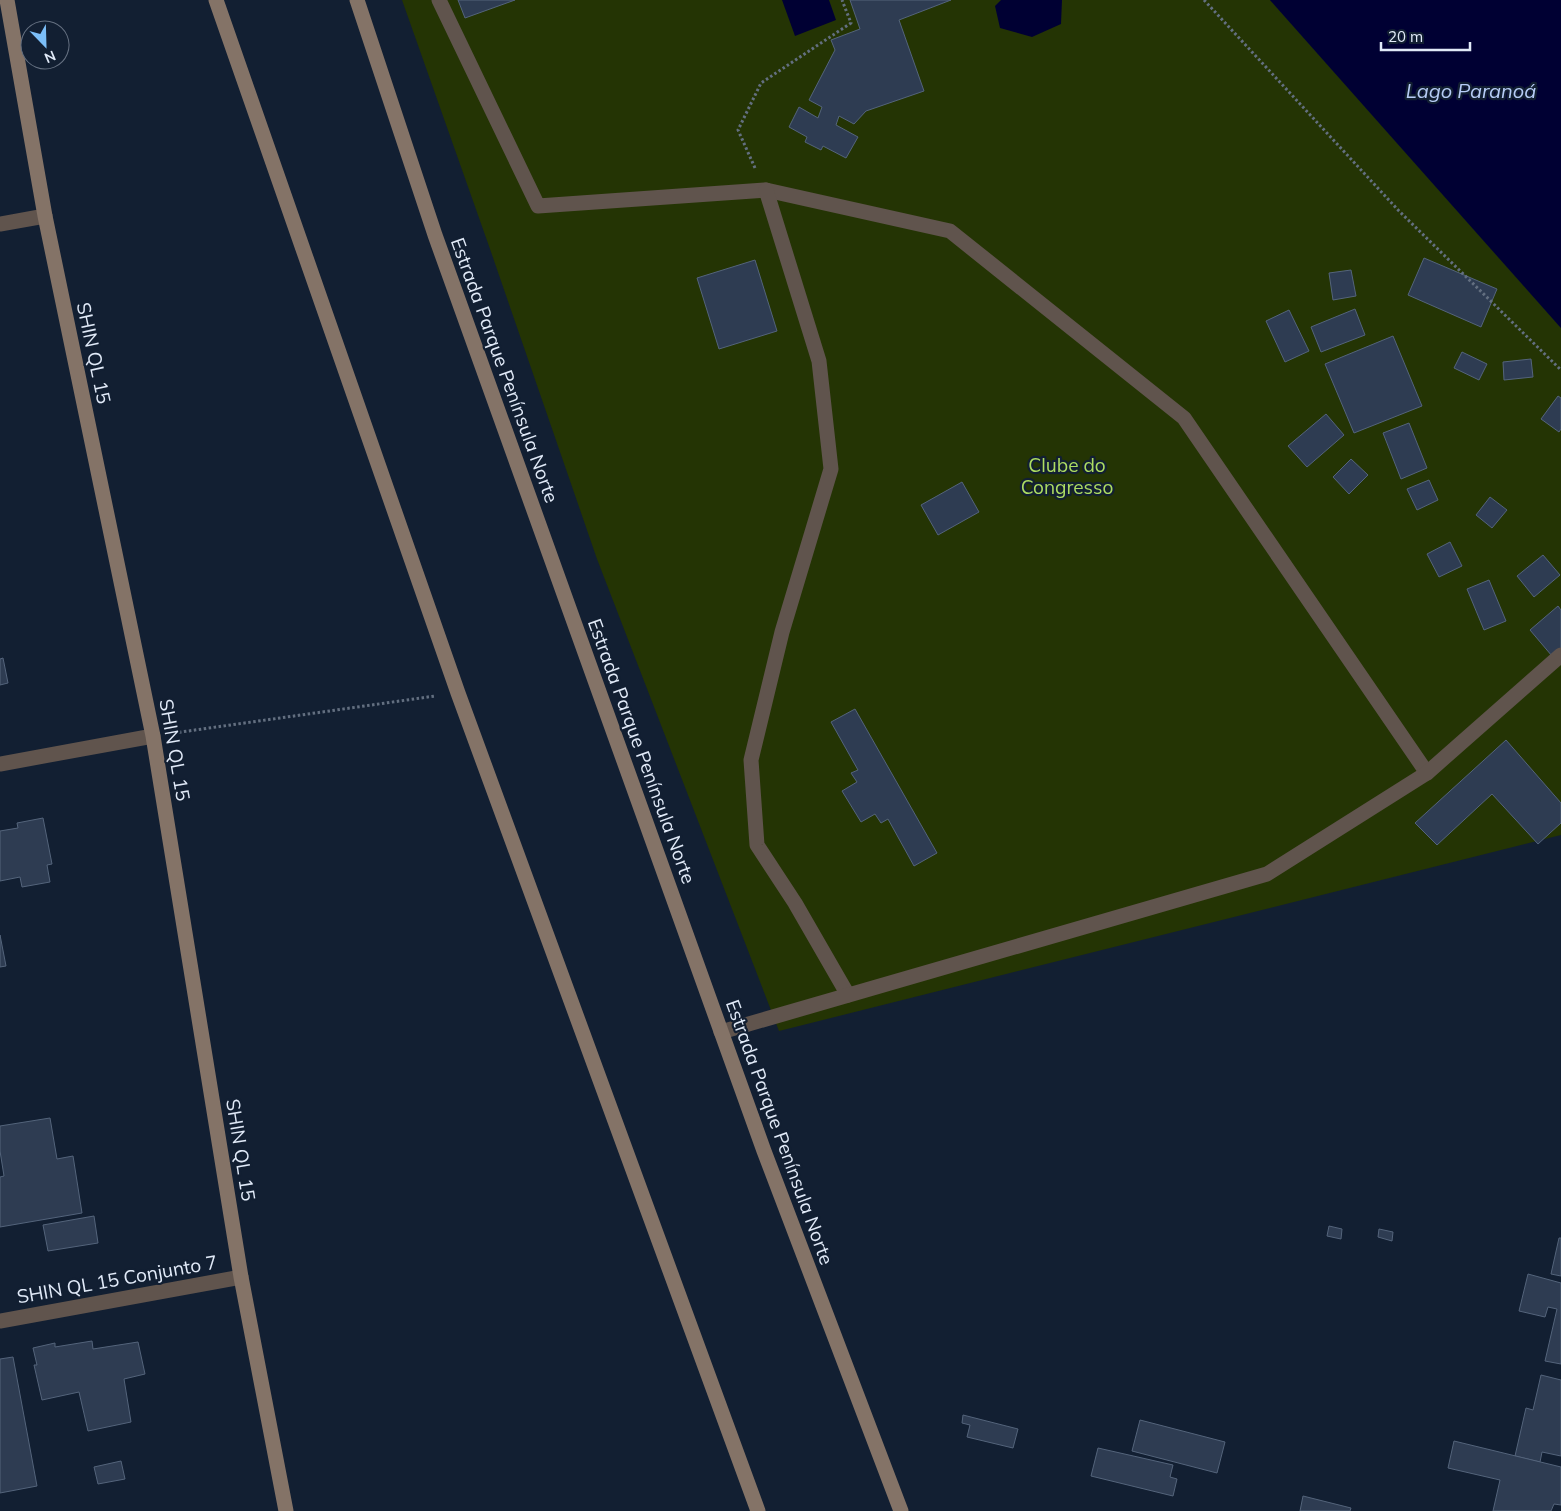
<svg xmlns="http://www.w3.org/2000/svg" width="1561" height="1511" viewBox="0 0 1561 1511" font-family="Mulish,sans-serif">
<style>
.green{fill:#243404}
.water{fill:#003}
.building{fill:#2e3c52;stroke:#54647b}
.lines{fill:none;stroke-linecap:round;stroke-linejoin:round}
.path{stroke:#636f80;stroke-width:3;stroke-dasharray:2.5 2.5;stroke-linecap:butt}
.lane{stroke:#60544d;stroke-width:15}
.street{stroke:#60544d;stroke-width:15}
.secondary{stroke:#847367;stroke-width:15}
.labels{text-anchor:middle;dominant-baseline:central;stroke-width:4.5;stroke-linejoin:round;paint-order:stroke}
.street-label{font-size:19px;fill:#e1eaf8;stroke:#121f32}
.park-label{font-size:19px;fill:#addc62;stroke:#121f32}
.water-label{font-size:20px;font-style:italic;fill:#b6ccf6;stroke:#121f32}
</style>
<rect width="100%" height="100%" fill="#121f32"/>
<polygon class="green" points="402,0 1270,0 1561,328 1561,835 779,1031 597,559 490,249"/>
<g class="water">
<polygon points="782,0 829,0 836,20 795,36"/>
<polygon points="1001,0 1062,0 1061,24 1032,37 1000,28 995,6"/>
<polygon points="1270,0 1561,0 1561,328"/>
</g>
<g class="building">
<polygon points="458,0 515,0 465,18"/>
<polygon points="850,0 951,0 899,20 924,91 866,111 854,124 839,116 836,125 858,137 846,158 823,146 821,150 805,142 807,137 789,127 799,107 818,118 822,107 809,100 835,50 831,40 860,29"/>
<polygon points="1424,258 1497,289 1481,327 1408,295"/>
<polygon points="755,260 777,331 719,349 697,278"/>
<polygon points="1351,270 1356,296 1333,300 1329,273"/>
<polygon points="1355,309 1365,335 1321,352 1311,327"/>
<polygon points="1289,310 1309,351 1285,362 1266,321"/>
<polygon points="1393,336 1422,406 1354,433 1325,364"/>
<polygon points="1462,352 1487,364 1479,380 1454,368"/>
<polygon points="1531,359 1533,377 1504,380 1503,362"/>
<polygon points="1558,396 1561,398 1561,429 1559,432 1541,419"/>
<polygon points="1326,414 1344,435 1307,467 1288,446"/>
<polygon points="1409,423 1427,468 1401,479 1383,433"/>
<polygon points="1351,459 1368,475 1349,494 1333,477"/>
<polygon points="1429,480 1438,500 1417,510 1407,489"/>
<polygon points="962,482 979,512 938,535 921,505"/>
<polygon points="1490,497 1507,510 1492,528 1476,515"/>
<polygon points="1450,542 1462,566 1439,577 1427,554"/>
<polygon points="1543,555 1560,575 1534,597 1517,576"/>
<polygon points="1489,580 1506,621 1484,630 1467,589"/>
<polygon points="1558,606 1561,610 1561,648 1552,656 1530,630"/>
<polygon points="3,658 8,683 0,685 0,659"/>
<polygon points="855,709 937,853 914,866 888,819 881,823 875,814 861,822 842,791 857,782 851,773 858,770 831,722"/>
<polygon points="1506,740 1561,803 1561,823 1538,844 1492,794 1437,845 1415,823"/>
<polygon points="43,818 52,864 47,865 50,882 22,887 20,877 0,881 0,831 18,828 17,823"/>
<polygon points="0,935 6,966 0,967"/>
<polygon points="50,1118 57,1159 73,1156 82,1213 0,1227 0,1177 4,1176 0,1151 0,1126"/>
<polygon points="94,1216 98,1243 48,1251 43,1225"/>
<polygon points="1329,1226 1342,1229 1341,1239 1327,1236"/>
<polygon points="1379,1229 1393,1232 1392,1241 1378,1237"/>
<polygon points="1559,1238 1561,1238 1561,1276 1551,1274"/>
<polygon points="1528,1274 1561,1283 1561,1364 1545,1361 1557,1309 1548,1307 1545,1317 1519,1311"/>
<polygon points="92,1341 93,1349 138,1342 145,1374 124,1379 131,1422 88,1431 79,1392 42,1400 34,1365 37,1365 33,1348 55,1343 55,1347"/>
<polygon points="13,1357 37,1486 0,1493 0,1359"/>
<polygon points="1541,1375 1561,1380 1561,1456 1542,1452 1540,1462 1515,1456 1526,1408 1533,1410"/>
<polygon points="963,1415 1018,1429 1013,1448 967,1437 970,1425 962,1423"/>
<polygon points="1140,1420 1225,1442 1217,1473 1132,1451"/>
<polygon points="1454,1441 1561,1467 1561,1505 1554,1504 1551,1511 1493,1511 1500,1480 1448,1468"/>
<polygon points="1098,1448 1173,1465 1170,1477 1177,1479 1173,1496 1091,1476"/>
<polygon points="121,1461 125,1479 98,1484 94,1467"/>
<polygon points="1303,1496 1351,1508 1350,1511 1300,1511"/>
</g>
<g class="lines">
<g class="path">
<polyline points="1204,0 1399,211 1561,370"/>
<polyline points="755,168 738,130 761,83 851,23 842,0"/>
<polyline points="174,733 435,696"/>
</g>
<g class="lane">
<polyline points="439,0 538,206 766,190 950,231 1184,418 1427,773"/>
<polyline points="766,190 819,361 831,469 782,632 751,760 757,845 795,903 848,995"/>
<polyline points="721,1032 1267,874 1427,773 1561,655"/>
</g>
<g class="street">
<polyline points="0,224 45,216"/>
<polyline points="0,764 153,736"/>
<polyline points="0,1321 241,1277"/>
</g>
<g class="secondary">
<polyline points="7,0 45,216 153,736 241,1277 286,1511"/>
<polyline points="216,0 458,693 758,1511"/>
<polyline points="357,0 435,235 764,1151 901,1511"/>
</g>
</g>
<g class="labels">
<g class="street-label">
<text transform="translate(94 353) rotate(78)">SHIN QL 15</text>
<text transform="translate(505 370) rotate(70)">Estrada Parque Península Norte</text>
<text transform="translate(175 750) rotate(80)">SHIN QL 15</text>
<text transform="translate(642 751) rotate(70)">Estrada Parque Península Norte</text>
<text transform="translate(780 1132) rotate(70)">Estrada Parque Península Norte</text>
<text transform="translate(241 1150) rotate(81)">SHIN QL 15</text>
<text transform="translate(117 1279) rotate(-10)">SHIN QL 15 Conjunto 7</text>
</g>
<g class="park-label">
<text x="1067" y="465">Clube do<tspan x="1067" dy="22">Congresso</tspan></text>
</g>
<g class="water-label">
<text x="1471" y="90">Lago Paranoá</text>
</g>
</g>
<g transform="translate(45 45) rotate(157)"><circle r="24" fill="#121f32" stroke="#657081"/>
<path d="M0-4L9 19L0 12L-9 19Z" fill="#7bbef8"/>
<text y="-8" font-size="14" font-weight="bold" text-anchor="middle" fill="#e1eaf8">N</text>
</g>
<path d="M1381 42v8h89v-8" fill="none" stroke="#e1eaf8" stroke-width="2.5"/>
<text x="1388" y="42" font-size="15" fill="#e1eaf8" stroke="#121f32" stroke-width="4" paint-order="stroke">20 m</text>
</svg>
